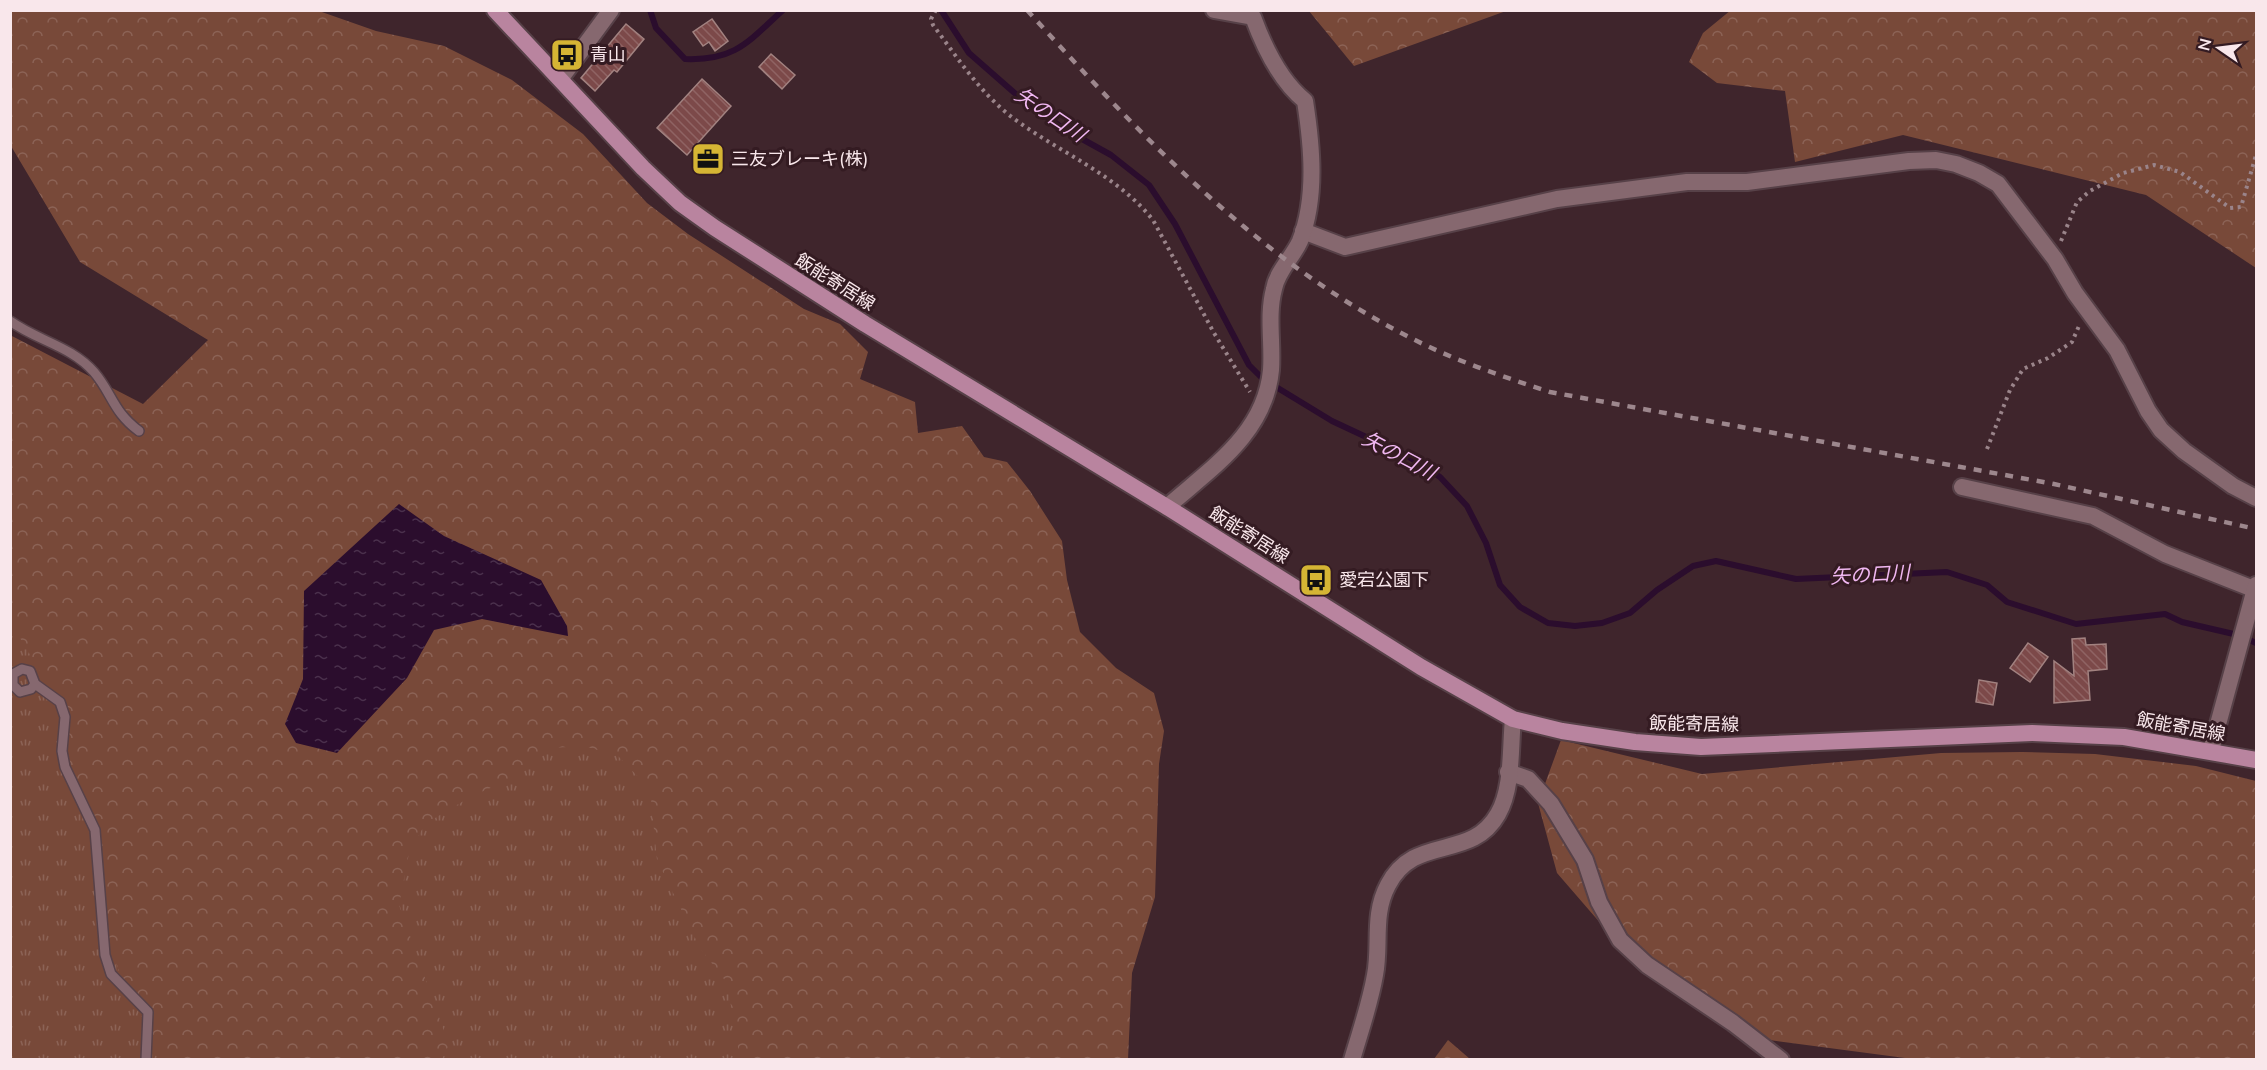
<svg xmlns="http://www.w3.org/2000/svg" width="2267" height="1070" viewBox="0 0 2267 1070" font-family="'Nunito Sans','Noto Sans JP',sans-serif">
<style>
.grass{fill:url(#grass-tufts)}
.forest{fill:url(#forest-crowns);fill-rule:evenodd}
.water{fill:url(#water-ripples)}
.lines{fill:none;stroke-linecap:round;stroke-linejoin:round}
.stream{stroke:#2b0d2d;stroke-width:6}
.building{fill:url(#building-back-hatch);stroke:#a28280;stroke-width:1.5}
.service-casing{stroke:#574148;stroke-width:12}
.minor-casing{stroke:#574148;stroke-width:20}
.tertiary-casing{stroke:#574148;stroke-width:20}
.primary-casing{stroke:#574148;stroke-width:20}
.path{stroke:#9a848a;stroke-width:4;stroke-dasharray:3 4.5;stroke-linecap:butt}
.service{stroke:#86686f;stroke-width:9}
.minor{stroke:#86686f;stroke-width:16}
.tertiary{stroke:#86686f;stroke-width:16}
.primary{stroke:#b9849f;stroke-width:16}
.rail{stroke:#9d878d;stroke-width:4.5;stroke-dasharray:8 8;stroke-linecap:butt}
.labels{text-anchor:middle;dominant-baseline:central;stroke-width:6;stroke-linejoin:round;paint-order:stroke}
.poi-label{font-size:18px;fill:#f9e7eb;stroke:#341b22;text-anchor:start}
.street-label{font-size:18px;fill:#f9e7eb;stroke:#341b22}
.water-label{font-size:20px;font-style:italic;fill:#f0b7f1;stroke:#341b22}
</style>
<defs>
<pattern id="grass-tufts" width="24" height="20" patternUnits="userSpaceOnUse" patternTransform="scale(1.5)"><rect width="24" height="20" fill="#784939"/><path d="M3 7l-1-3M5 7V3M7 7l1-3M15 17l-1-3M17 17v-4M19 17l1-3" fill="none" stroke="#8c6356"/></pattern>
<pattern id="forest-crowns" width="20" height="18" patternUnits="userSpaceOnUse" patternTransform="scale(1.5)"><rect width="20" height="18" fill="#784939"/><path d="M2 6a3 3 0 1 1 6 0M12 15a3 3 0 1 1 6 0" fill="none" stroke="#8c6356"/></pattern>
<pattern id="water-ripples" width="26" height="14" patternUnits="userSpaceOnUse" patternTransform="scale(1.5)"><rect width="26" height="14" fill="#2b0d2d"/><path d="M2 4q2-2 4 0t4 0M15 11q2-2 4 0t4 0" fill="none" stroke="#4a304c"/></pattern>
<pattern id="building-back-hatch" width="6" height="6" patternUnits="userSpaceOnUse" patternTransform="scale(1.5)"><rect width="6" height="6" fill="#7c4949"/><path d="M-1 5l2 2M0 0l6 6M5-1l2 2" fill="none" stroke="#8f6363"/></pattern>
</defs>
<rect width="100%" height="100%" fill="#3f252c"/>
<polygon class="grass" points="10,434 678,487 786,1059 11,1059"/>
<g class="forest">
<polygon points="1731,10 2256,11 2256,268 2146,195 1903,135 1795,162 1785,91 1717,83 1689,62 1703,33"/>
<path d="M 11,11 L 319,11 L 376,31 L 444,46 L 512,80 L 583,134 L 647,203 L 688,234 L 804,309 L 840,324 L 868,352 L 860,379 L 915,402 L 918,433 L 962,426 L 984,457 L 1007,462 L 1030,491 L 1062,541 L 1067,580 L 1080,632 L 1116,668 L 1154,693 L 1164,731 L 1159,764 L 1155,897 L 1132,973 L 1128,1059 L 740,1059 L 727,983 L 700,948 L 657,860 L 650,789 L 618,756 L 584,746 L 551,748 L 516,777 L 472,796 L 425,824 L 409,853 L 399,905 L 449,1045 L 442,1059 L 173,1059 L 160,1045 L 127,994 L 106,934 L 104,886 L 92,826 L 70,774 L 50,688 L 11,623 L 10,335 L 143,404 L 208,340 L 80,262 L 11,146 ZM 399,504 L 444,536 L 541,580 L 567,626 L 568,635 L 482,619 L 434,630 L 407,678 L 337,753 L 285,725 L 303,679 Z"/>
<polygon points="1309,11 1506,11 1354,66"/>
<polygon points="1561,740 1702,774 1941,753 2022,752 2095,754 2196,766 2256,781 2256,1059 1920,1060 1762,1039 1608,932 1557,873 1538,803"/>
<polygon points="1448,1040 1470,1059 1434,1059"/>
</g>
<polygon class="water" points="399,504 444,536 541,580 567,626 568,636 482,619 434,630 407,678 337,753 296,743 285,724 303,679 304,591"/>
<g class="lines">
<g class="stream">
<path d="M 650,10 L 656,28 L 685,59 C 735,61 748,42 783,10"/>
<polyline points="941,10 969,53 1018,96 1064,129 1111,155 1149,185 1175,224 1249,365 1263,379 1332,421 1409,457 1440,477 1467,506 1486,543 1500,585 1520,607 1548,623 1575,626 1602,623 1630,613 1657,590 1693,566 1716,561 1796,579 1947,572 1987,585 2007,602 2076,624 2165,614 2182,622 2238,635 2256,643"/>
</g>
</g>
<g class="building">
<polygon points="712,19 728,41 715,51 709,42 703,46 693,32"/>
<polygon points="626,24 644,39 617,72 614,70 595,91 581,78"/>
<polygon points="771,54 795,75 782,89 759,67"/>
<polygon points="702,79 731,106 687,155 657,128"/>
<polygon points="2085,638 2086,645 2106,644 2107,669 2088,671 2090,700 2054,703 2054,661 2074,676 2072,639"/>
<polygon points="2028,643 2048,657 2030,682 2010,668"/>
<polygon points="1979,680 1997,683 1993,705 1976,702"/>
</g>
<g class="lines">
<g class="service-casing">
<g id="service">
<path d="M 10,321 C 38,341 71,346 94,372 C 112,393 113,412 139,431"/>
<polyline points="35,684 31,689 20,692 13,685 13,674 22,669 30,671 35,684 60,702 65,717 62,751 65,767 95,830 105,955 111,974 148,1012 146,1060"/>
</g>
</g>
<g class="minor-casing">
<g id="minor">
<polyline points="561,78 611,10"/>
<polyline points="1303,231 1345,247 1557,199 1687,182 1747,182 1909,161 1936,160 1956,164 1979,173 1998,184 2055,259 2075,293 2117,350 2148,411 2161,430 2184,451 2233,486 2256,498"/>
<polyline points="1962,487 2093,516 2165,554 2256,590"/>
<path d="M 1167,507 C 1211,468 1265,434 1271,370 C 1273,343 1267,315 1274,289 C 1277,271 1293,257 1300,241 C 1317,197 1312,146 1305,101 C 1280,81 1264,47 1253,17 L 1214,10"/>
<polyline points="2211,750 2256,585"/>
<polyline points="1508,772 1528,779 1551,804 1585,860 1599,902 1620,940 1647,965 1733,1023 1781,1060"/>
</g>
</g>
<g class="tertiary-casing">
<path id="tertiary" d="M 1352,1060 C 1360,1032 1370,1004 1375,975 C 1381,945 1372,915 1388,885 C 1415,833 1471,862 1498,814 C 1513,788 1510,748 1513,719"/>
</g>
<g class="primary-casing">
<polyline id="primary" points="495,10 643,168 680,203 715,228 865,324 1167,507 1421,667 1513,719 1562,731 1635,742 1701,747 2032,733 2124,737 2256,760"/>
</g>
<g class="path">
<path d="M 936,10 L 931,19 L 933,25 C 957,57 980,93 1013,118 C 1060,153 1116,174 1153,220 L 1214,333 L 1250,392"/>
<polyline points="2061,241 2077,202 2090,191 2123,173 2154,165 2180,172 2230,208 2241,207 2256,155"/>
<polyline points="1987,449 2010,390 2023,369 2048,358 2072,342 2079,326"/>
</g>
<use href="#service" class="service"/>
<use href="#minor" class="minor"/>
<use href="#tertiary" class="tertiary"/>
<use href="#primary" class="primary"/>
<path class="rail" d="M 1027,10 C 1140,135 1255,258 1407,336 C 1453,360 1501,376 1550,392 L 2054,484 L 2256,529"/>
</g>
<defs>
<g id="bus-square" transform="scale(1.725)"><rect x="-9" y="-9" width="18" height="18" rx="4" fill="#d5b534" stroke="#341b22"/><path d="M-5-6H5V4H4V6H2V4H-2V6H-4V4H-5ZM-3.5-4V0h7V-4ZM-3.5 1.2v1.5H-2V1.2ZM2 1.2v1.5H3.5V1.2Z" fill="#111"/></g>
<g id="office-square" transform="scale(1.725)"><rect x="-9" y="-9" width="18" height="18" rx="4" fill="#d5b534" stroke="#341b22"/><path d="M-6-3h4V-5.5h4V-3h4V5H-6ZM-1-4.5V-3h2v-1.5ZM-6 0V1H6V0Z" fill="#111"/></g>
</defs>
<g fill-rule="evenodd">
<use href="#bus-square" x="567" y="55"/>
<use href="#office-square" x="708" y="159"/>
<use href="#bus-square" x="1316" y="580"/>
</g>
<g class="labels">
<g class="poi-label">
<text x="590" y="55">青山</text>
<text x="731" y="159">三友ブレーキ(株)</text>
<text x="1339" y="580">愛宕公園下</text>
</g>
<g class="street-label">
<text transform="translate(835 282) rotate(32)">飯能寄居線</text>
<text transform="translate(1249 535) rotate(32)">飯能寄居線</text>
<text transform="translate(1694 724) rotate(1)">飯能寄居線</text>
<text transform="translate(2181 727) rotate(10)">飯能寄居線</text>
</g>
<g class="water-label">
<text transform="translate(1050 115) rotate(34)">矢の口川</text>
<text transform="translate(1399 456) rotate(28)">矢の口川</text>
<text transform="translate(1870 575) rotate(-3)">矢の口川</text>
</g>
</g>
<rect width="2267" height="1070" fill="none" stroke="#f9e7eb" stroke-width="24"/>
<g transform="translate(2219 48) rotate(284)" stroke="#341b22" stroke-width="4.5" paint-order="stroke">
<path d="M0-4.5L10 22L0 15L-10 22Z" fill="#f9e7eb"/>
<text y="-9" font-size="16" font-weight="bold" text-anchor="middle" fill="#f9e7eb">N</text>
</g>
</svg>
